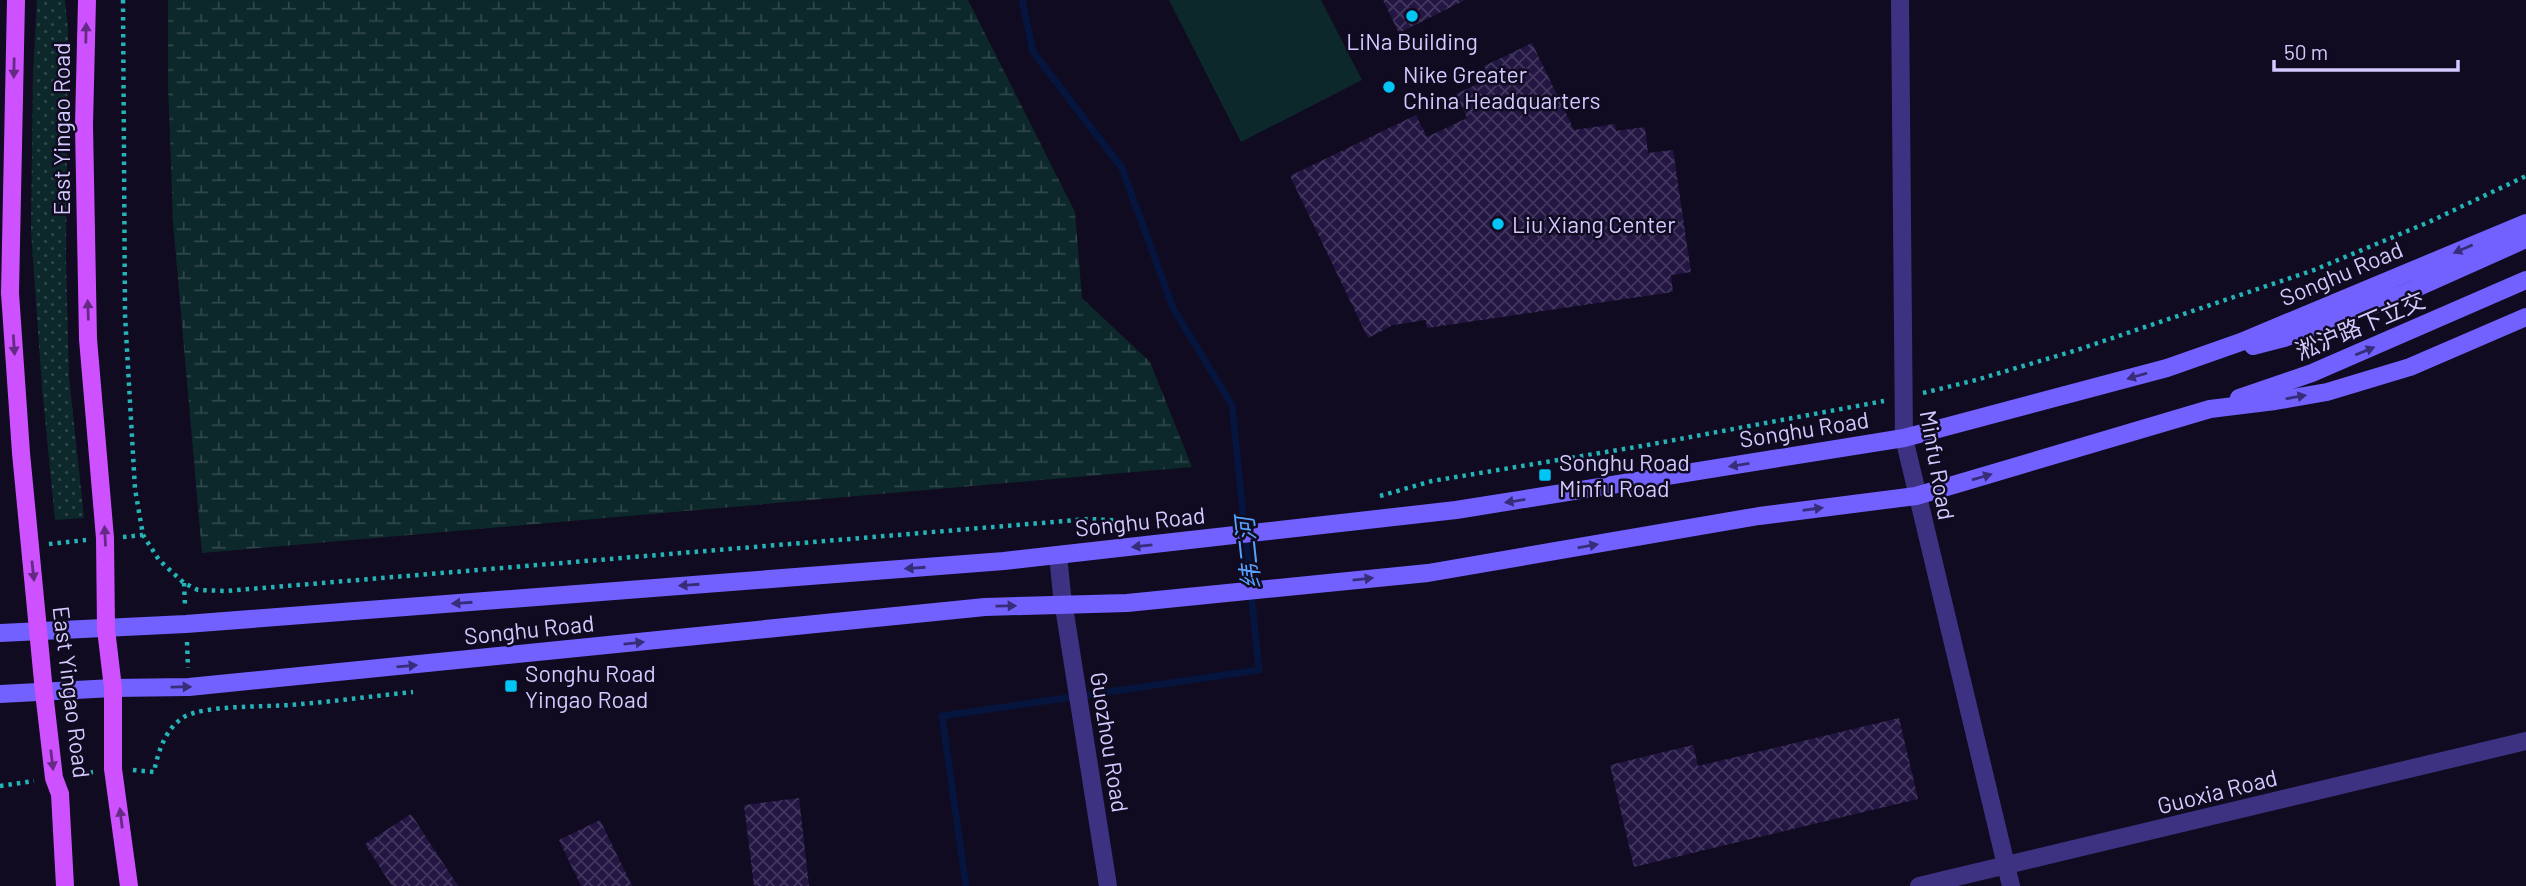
<svg xmlns="http://www.w3.org/2000/svg" width="2526" height="886" viewBox="0 0 2526 886" font-family="Barlow,'Noto Sans SC',sans-serif">
<style>
.grass{fill:url(#grass-dots)}
.wetland{fill:url(#wetland-marsh)}
.garden{fill:#0d282a}
.lines{fill:none;stroke-linecap:round;stroke-linejoin:round}
.stream{stroke:#05153e;stroke-width:7}
.building{fill:url(#building-cross-hatch)}
.path{stroke:#24b4b8;stroke-width:4.5;stroke-dasharray:3.5 5;stroke-linecap:butt}
.minor{stroke:#3d3282;stroke-width:18}
.tertiary{stroke:#3d3282;stroke-width:18}
.secondary{stroke:#7361ff;stroke-width:18}
.primary{stroke:#ce51ff;stroke-width:18}
.oneway{fill:#652a84}
.oneway2{fill:#382d79}
.poi-dot{fill:#00c5f5;stroke:#100b20;stroke-width:2.5}
.labels{text-anchor:middle;dominant-baseline:central;stroke-width:5;stroke-linejoin:round;paint-order:stroke}
.poi-label{font-size:23px;fill:#d5caff;stroke:#100b20;text-anchor:start}
.street-label{font-size:23px;fill:#d5caff;stroke:#100b20}
.water-label{font-size:24px;font-style:italic;fill:#58a2ff;stroke:#100b20}
</style>
<defs>
<pattern id="grass-dots" width="8" height="8" patternUnits="userSpaceOnUse" patternTransform="scale(1.75)"><rect width="8" height="8" fill="#0d282a"/><path d="M2 2h.1M6 6h.1" fill="none" stroke="#2f464a" stroke-width="1.8" stroke-linecap="round"/></pattern>
<pattern id="wetland-marsh" width="20" height="14" patternUnits="userSpaceOnUse" patternTransform="scale(1.75)"><rect width="20" height="14" fill="#0d282a"/><path d="M1 5h8M5 5V1M11 12h8M15 12V8" fill="none" stroke="#2f464a"/></pattern>
<pattern id="building-cross-hatch" width="8" height="8" patternUnits="userSpaceOnUse" patternTransform="scale(1.75)"><rect width="8" height="8" fill="#231642"/><path d="M0 0l8 8M0 8l8-8" fill="none" stroke="#42375e"/></pattern>
</defs>
<rect width="100%" height="100%" fill="#100b20"/>
<polygon class="grass" points="37,0 65,0 68,30 66,260 69,377 84,518 55,520 42,387 31,231 33,73"/>
<polygon class="wetland" points="168,0 968,0 1075,212 1082,298 1150,362 1192,467 202,553 173,222 168,83"/>
<polygon class="garden" points="1169,0 1321,0 1362,80 1241,142"/>
<g class="lines">
<polyline class="stream" points="966,886 942,716 1259,670 1232,405 1173,308 1122,168 1033,52 1022,0"/>
</g>
<g class="building">
<polygon points="1383,0 1465,0 1399,33"/>
<polygon points="1532,43 1574,130 1615,124 1616,131 1645,127 1648,153 1673,150 1691,272 1671,275 1673,292 1427,328 1426,320 1393,325 1368,338 1290,176 1416,115 1427,137 1467,118 1456,94 1490,78 1484,66"/>
<polygon points="1899,718 1918,799 1634,867 1610,765 1693,745 1698,766"/>
<polygon points="799,798 809,886 754,886 744,805"/>
<polygon points="411,814 458,886 392,886 365,844"/>
<polygon points="600,820 632,886 581,886 559,840"/>
</g>
<g class="lines">
<g class="path">
<polyline points="123,0 125,315 135,489 143,535 159,560 184,583 198,590 226,591 1089,519 1147,522"/>
<polyline points="1923,393 1976,380 2077,350 2314,270 2429,222 2526,176"/>
<polyline points="1380,496 1432,481 1642,446 1884,401"/>
<polyline points="123,537 143,535"/>
<polyline points="49,544 86,540"/>
<polyline points="184,583 185,605"/>
<polyline points="187,642 188,668"/>
<path d="M 133,770 L 154,772 C 158,752 165,729 184,717 C 204,705 265,707 290,705 C 331,702 372,696 413,692"/>
<polyline points="74,775 93,772"/>
<polyline points="0,786 34,781"/>
</g>
<g class="minor">
<polyline points="1058,555 1063,605"/>
<polyline points="1064,607 1108,886"/>
<polyline points="1919,886 2526,741"/>
</g>
<polyline class="tertiary" points="1900,0 1904,438 2011,886"/>
<g class="secondary">
<polyline points="2253,346 2284,338 2405,293 2526,239"/>
<polyline points="2239,398 2312,373 2526,280"/>
<polyline points="0,633 186,624 1004,561 1456,510 1904,438 2167,368 2241,342 2526,223"/>
<polyline points="0,694 113,688 189,687 985,607 1127,603 1428,573 1759,516 1916,496 2210,409 2275,401 2327,392 2410,367 2526,317"/>
</g>
<g class="primary">
<polyline points="16,0 10,293 21,453 44,692 54,778 60,794 65,886"/>
<polyline points="87,0 84,125 88,339 105,538 106,629 113,688 113,769 129,886"/>
</g>
</g>
<defs><path id="oneway-solid" d="M-6-.8H1V-3.2L6.5 0L1 3.2V.8H-6Z" transform="scale(1.75)"/></defs>
<g class="oneway">
<use href="#oneway-solid" transform="translate(86 33) rotate(-89)"/>
<use href="#oneway-solid" transform="translate(14 68) rotate(91)"/>
<use href="#oneway-solid" transform="translate(88 310) rotate(-92)"/>
<use href="#oneway-solid" transform="translate(14 345) rotate(86)"/>
<use href="#oneway-solid" transform="translate(105 536) rotate(-93)"/>
<use href="#oneway-solid" transform="translate(33 571) rotate(84)"/>
<use href="#oneway-solid" transform="translate(52 760) rotate(83)"/>
<use href="#oneway-solid" transform="translate(121 818) rotate(-97)"/>
</g>
<g class="oneway2">
<use href="#oneway-solid" transform="translate(2463 249) rotate(157)"/>
<use href="#oneway-solid" transform="translate(2365 351) rotate(-22)"/>
<use href="#oneway-solid" transform="translate(2137 376) rotate(164)"/>
<use href="#oneway-solid" transform="translate(2296 397) rotate(-10)"/>
<use href="#oneway-solid" transform="translate(1739 465) rotate(171)"/>
<use href="#oneway-solid" transform="translate(1982 477) rotate(-16)"/>
<use href="#oneway-solid" transform="translate(1515 501) rotate(171)"/>
<use href="#oneway-solid" transform="translate(1813 509) rotate(-8)"/>
<use href="#oneway-solid" transform="translate(1142 546) rotate(174)"/>
<use href="#oneway-solid" transform="translate(1588 546) rotate(-10)"/>
<use href="#oneway-solid" transform="translate(915 568) rotate(176)"/>
<use href="#oneway-solid" transform="translate(1363 579) rotate(-6)"/>
<use href="#oneway-solid" transform="translate(689 585) rotate(176)"/>
<use href="#oneway-solid" transform="translate(462 603) rotate(176)"/>
<use href="#oneway-solid" transform="translate(1006 606) rotate(-1)"/>
<use href="#oneway-solid" transform="translate(634 643) rotate(-6)"/>
<use href="#oneway-solid" transform="translate(407 666) rotate(-5)"/>
<use href="#oneway-solid" transform="translate(181 687) rotate(-1)"/>
</g>
<g class="poi-dot">
<circle cx="1412" cy="16" r="7"/>
<circle cx="1389" cy="87" r="7"/>
<circle cx="1498" cy="224" r="7"/>
<rect x="1538" y="468" width="14" height="14" rx="3.5"/>
<rect x="504" y="679" width="14" height="14" rx="3.5"/>
</g>
<g class="labels">
<g class="poi-label">
<text x="1412" y="41" text-anchor="middle">LiNa Building</text>
<text x="1403" y="74">Nike Greater<tspan x="1403" dy="26">China Headquarters</tspan></text>
<text x="1512" y="224">Liu Xiang Center</text>
<text x="1559" y="462">Songhu Road<tspan x="1559" dy="26">Minfu Road</tspan></text>
<text x="525" y="673">Songhu Road<tspan x="525" dy="26">Yingao Road</tspan></text>
</g>
<g class="street-label">
<text transform="translate(61 129) rotate(-90)">East Yingao Road</text>
<text transform="translate(2341 273) rotate(-23)">Songhu Road</text>
<text transform="translate(2360 325) rotate(-23)">淞沪路下立交</text>
<text transform="translate(1804 429) rotate(-9)">Songhu Road</text>
<text transform="translate(1938 465) rotate(80)">Minfu Road</text>
<text transform="translate(1140 521) rotate(-6)">Songhu Road</text>
<text transform="translate(529 629) rotate(-6)">Songhu Road</text>
<text transform="translate(72 692) rotate(83)">East Yingao Road</text>
<text transform="translate(1110 742) rotate(81)">Guozhou Road</text>
<text transform="translate(2217 791) rotate(-14)">Guoxia Road</text>
</g>
<g class="water-label">
<text transform="translate(1247 553) rotate(-96)">纬二河</text>
</g>
</g>
<path d="M2274 60v10h184v-10" fill="none" stroke="#d5caff" stroke-width="3.5"/>
<text x="2284" y="60" font-size="21" fill="#d5caff" stroke="#100b20" stroke-width="5" paint-order="stroke">50 m</text>
</svg>
